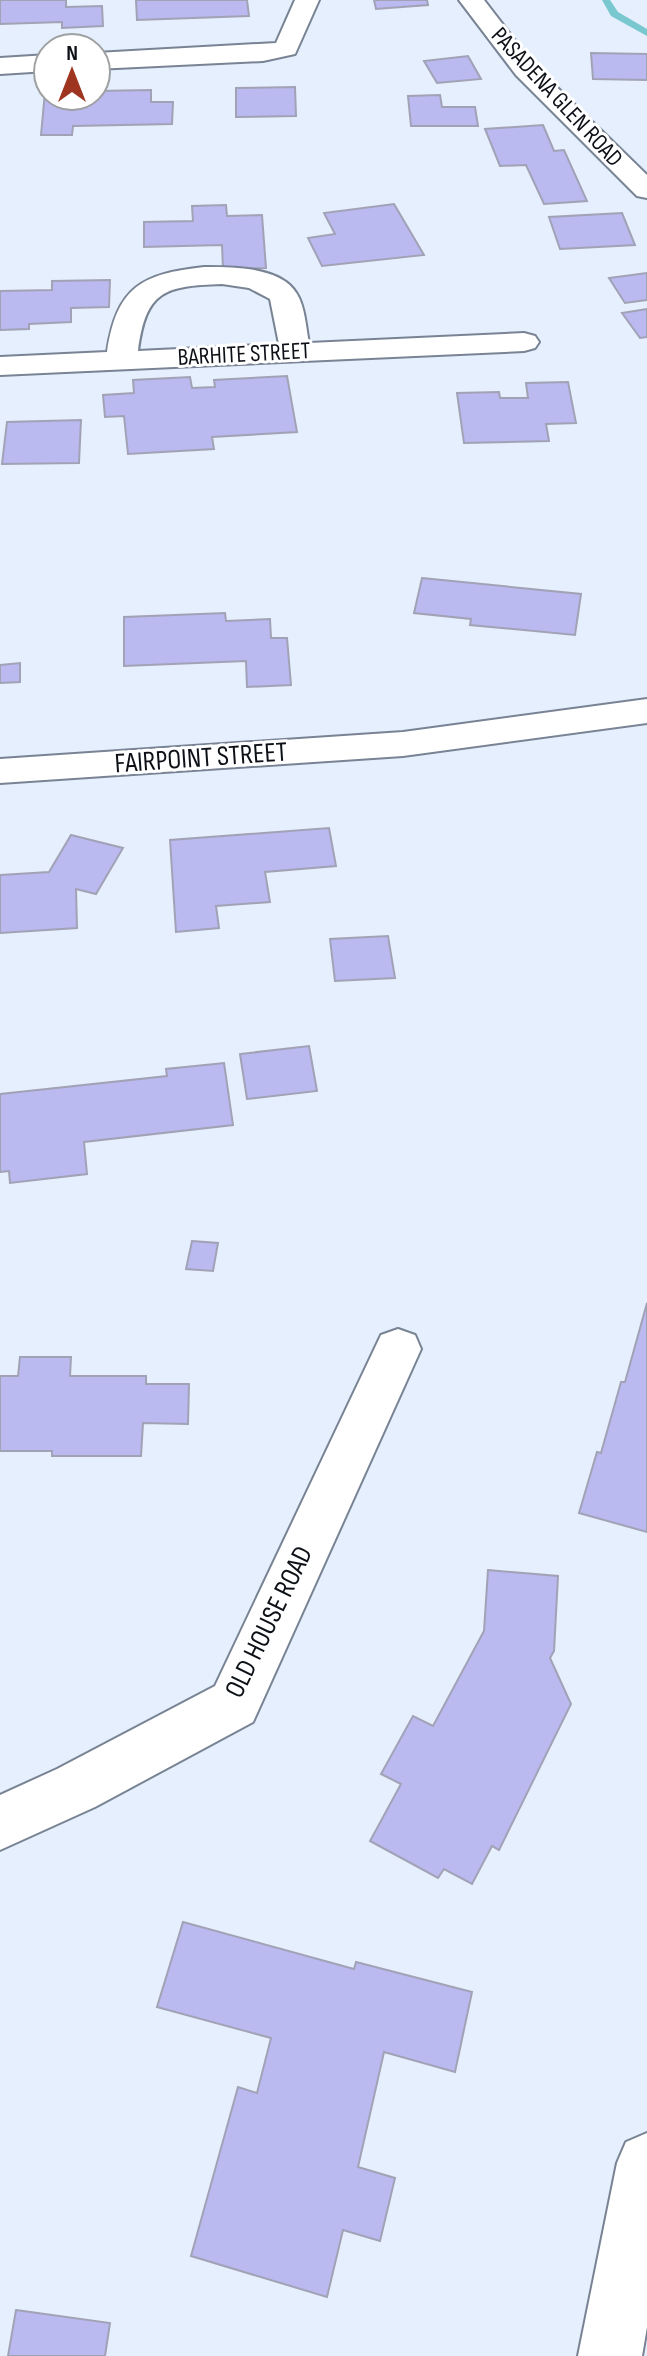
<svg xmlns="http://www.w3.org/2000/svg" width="647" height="2356" viewBox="0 0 647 2356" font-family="'Sofia Sans Condensed',sans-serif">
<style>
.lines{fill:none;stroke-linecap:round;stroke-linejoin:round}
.stream{fill:#79c7cf;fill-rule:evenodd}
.building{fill:#bab9f0;stroke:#a2a2b6;stroke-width:2}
.minor-casing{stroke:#788394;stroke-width:4}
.minor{fill:#fff;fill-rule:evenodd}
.labels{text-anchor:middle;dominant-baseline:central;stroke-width:6;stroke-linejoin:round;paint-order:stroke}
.far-street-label{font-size:24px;fill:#0d1117;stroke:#fff}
.street-label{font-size:28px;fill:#0d1117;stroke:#fff}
</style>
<rect width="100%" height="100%" fill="#e5effd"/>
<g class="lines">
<polygon class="stream" points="602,0 610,0 618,12 647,29 647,36 611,16"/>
</g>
<g class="building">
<polygon points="0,0 66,0 66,7 102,6 103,26 62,28 62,22 0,24"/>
<polygon points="136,0 247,0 249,16 137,20"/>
<polygon points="374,0 427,0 428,5 376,9"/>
<polygon points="591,53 647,54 647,80 593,79"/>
<polygon points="468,56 481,79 437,83 424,61"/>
<polygon points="295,87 296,116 236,117 236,88"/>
<polygon points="151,90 151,102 173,102 172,124 73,126 72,135 41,135 45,92 48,92 48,96 96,96 96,91"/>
<polygon points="440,95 442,107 475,107 478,126 411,126 408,96"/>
<polygon points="543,125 554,151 564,150 587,201 544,204 526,165 500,166 485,129"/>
<polygon points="394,204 424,255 322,266 308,238 335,234 324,213"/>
<polygon points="226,205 227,216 262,215 266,268 223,269 222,245 144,247 144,222 193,221 192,206"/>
<polygon points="622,213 635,245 560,249 549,217"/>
<polygon points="647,273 647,300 625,303 609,278"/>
<polygon points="110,280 109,307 71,308 71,322 29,324 29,329 0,330 0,291 52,290 52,281"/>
<polygon points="647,309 647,337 640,338 622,313"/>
<polygon points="287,376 297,432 212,437 214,449 128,454 124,416 105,417 103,395 134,393 133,380 190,377 192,388 215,387 214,380"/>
<polygon points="568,382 576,423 546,424 549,441 464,443 457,393 499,392 500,398 528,398 526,383"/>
<polygon points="81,420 79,463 2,464 7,422"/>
<polygon points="422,578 581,594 575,635 470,625 471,619 414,613"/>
<polygon points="225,613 226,621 270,619 271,638 287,638 291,685 247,687 246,661 124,666 124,617"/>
<polygon points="20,663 20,682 0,683 0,665"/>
<polygon points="329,828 336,866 265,872 270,902 216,906 219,928 176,932 170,840"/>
<polygon points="71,835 123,848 96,894 76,889 77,928 0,933 0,875 49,872"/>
<polygon points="388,936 395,978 335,981 330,939"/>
<polygon points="309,1046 317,1091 247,1099 240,1054"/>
<polygon points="224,1063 233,1125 84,1142 87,1174 10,1183 9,1171 0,1172 0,1094 167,1076 166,1069"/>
<polygon points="192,1241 218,1243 213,1271 186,1269"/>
<polygon points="647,1303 647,1532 579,1513 597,1452 601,1453 621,1382 625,1382"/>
<polygon points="20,1357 71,1357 70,1376 146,1376 146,1384 189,1384 188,1424 143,1423 141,1456 52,1456 52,1451 0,1451 0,1376 18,1376"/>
<polygon points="488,1570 558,1576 554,1651 550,1658 571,1704 499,1850 492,1846 472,1884 444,1869 438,1878 370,1841 401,1784 381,1774 413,1716 433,1726 484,1631"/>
<polygon points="183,1922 354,1969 356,1962 472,1992 455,2072 384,2052 358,2167 395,2178 380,2241 343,2230 327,2297 191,2256 238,2087 257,2093 271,2038 157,2007"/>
<polygon points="16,2310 110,2323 105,2356 8,2356"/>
</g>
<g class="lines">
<g class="minor-casing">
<g id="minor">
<polygon points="295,0 319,0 295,54 263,61 96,69 96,53 276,43"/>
<polygon points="459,0 484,0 534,65 647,175 647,198 637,196 516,75"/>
<polygon points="48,55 48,71 0,74 0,58"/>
<path d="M 204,267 C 231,267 281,266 297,294 C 305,307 306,328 309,343 L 524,333 L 535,336 L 539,342 L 535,348 L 524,351 L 0,375 L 0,357 L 107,352 C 117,287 141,274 204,267 ZM 222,284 L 249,288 L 270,299 L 279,344 L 138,351 C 146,290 165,286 222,284 Z"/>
<polygon points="647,699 647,723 403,756 0,783 0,759 403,732"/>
<polygon points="398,1329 415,1335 421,1349 253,1722 95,1807 0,1850 0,1795 57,1769 215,1686 381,1335"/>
<polygon points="647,2133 647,2327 642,2356 578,2356 617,2163 626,2142"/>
</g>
</g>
<use href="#minor" class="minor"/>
</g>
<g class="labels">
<g class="far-street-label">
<text transform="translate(557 97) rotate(47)">PASADENA GLEN ROAD</text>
<text transform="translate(244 354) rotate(-3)">BARHITE STREET</text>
</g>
<g class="street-label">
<text transform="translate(201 758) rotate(-4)">FAIRPOINT STREET</text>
<text transform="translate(269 1622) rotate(-64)">OLD HOUSE ROAD</text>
</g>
</g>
<g transform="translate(72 72)"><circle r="38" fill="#ffffff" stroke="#9ea0a2" stroke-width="2"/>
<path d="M0-6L14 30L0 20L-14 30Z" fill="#9e3520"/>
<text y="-12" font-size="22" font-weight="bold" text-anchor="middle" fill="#0d1117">N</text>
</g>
</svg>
